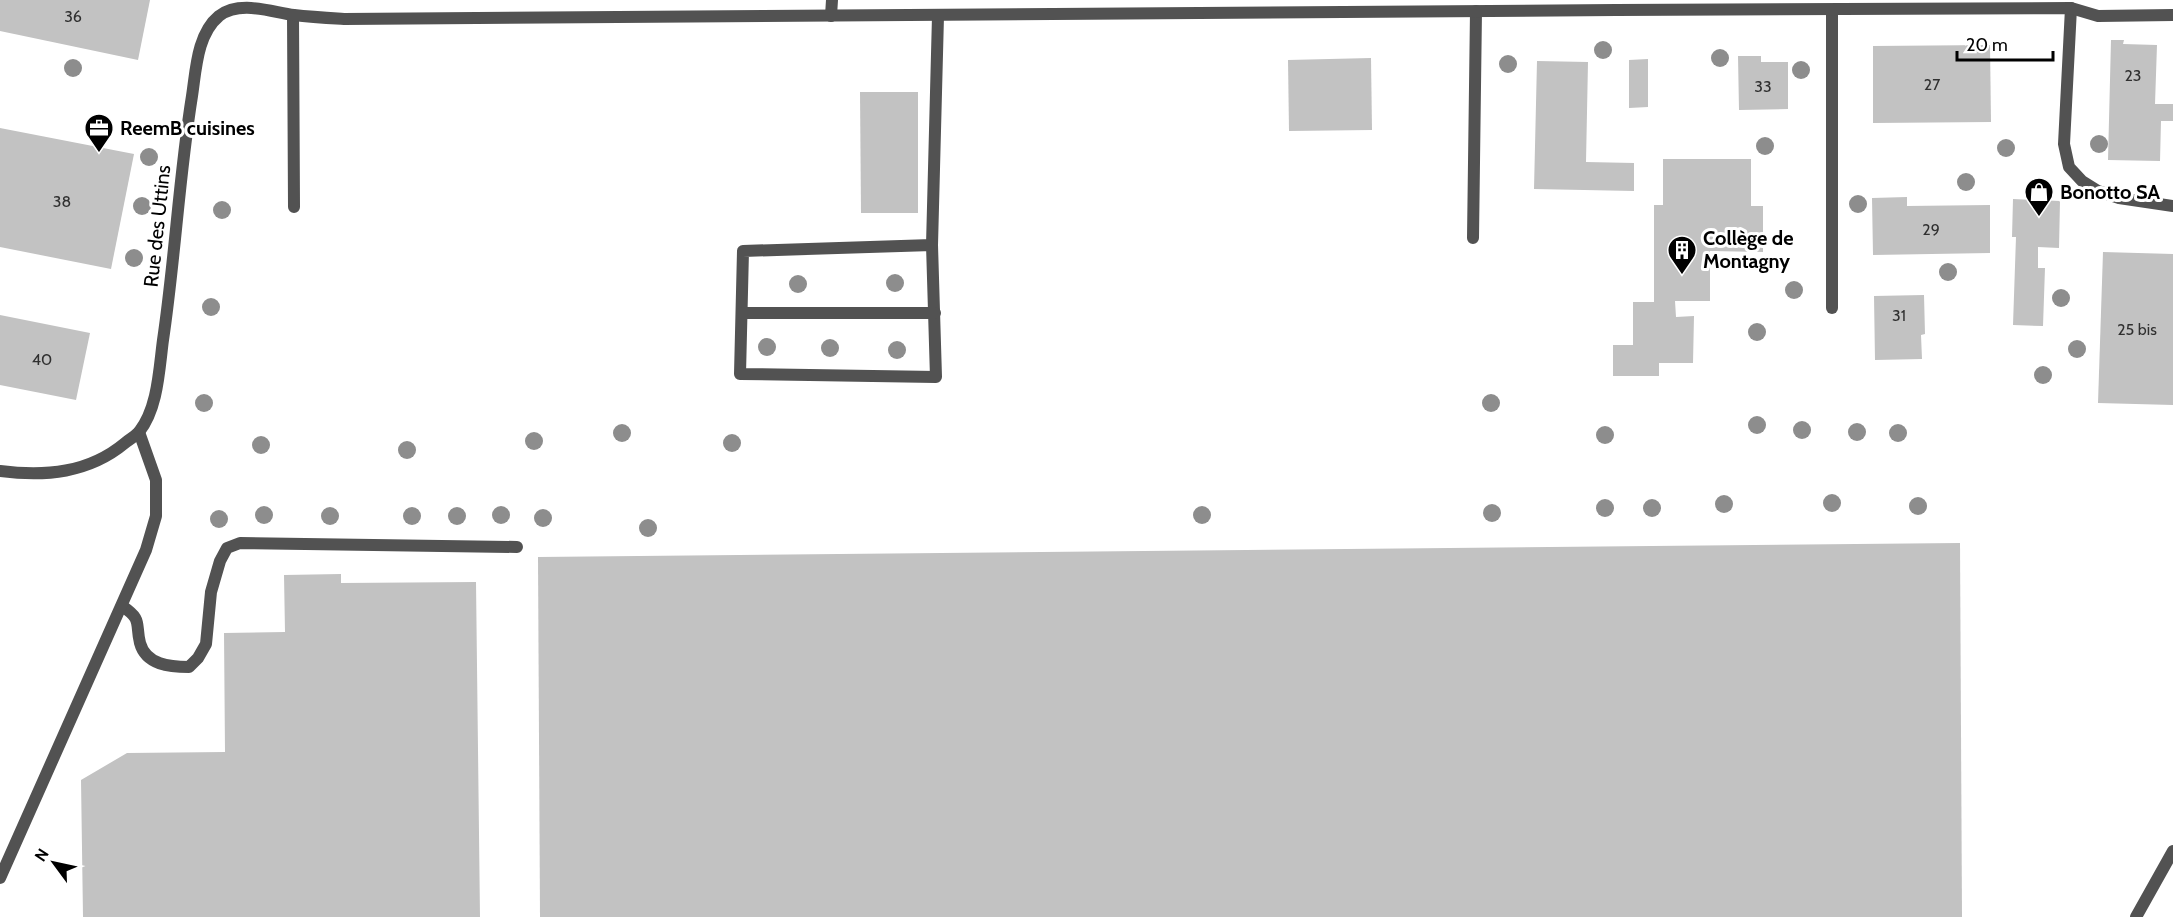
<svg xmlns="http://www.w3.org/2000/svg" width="2173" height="917" viewBox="0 0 2173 917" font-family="Cabin,sans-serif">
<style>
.building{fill:#c2c2c2}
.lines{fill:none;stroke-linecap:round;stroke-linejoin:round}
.lane{stroke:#525252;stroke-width:12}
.street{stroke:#525252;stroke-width:12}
.tree{fill:#8d8d8d}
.labels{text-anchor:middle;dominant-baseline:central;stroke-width:6;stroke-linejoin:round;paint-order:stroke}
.number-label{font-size:16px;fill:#303030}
.poi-label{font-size:20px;font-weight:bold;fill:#000;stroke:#fff;text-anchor:start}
.street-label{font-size:20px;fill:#000;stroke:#fff}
</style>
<rect width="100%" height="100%" fill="#fff"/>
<g class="building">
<polygon points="0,0 150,0 138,60 0,31"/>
<polygon points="2111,40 2124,40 2123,44 2157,45 2155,104 2173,104 2173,121 2161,121 2160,161 2108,160"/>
<polygon points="1990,45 1991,122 1873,123 1873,46"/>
<polygon points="1738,56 1761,56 1761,62 1788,62 1788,109 1739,110"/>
<polygon points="1371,58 1372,130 1289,131 1288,60"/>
<polygon points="1648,59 1648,107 1629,108 1629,60"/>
<polygon points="1537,61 1588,62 1586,162 1634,163 1634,191 1534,189"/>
<polygon points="860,92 918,92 918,213 861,213"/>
<polygon points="0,128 134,154 111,269 0,247"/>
<polygon points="1663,159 1751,159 1751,206 1763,206 1763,252 1710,251 1710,301 1675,301 1676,317 1694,316 1693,363 1659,363 1659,376 1613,376 1613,345 1633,345 1633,302 1654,302 1654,205 1663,205"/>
<polygon points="1907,197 1907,206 1990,205 1990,253 1873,255 1872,198"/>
<polygon points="2013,199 2060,201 2059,248 2038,247 2038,268 2045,268 2043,326 2013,325 2016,237 2012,237"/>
<polygon points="2103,252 2173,254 2173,405 2098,403"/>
<polygon points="1924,295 1925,334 1921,335 1922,359 1875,360 1874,296"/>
<polygon points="0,315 90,333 76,400 0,385"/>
<polygon points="1960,543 1962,917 540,917 538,557"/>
<polygon points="341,574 341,583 476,582 480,917 83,917 81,780 127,753 225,752 224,633 285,632 284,575"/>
</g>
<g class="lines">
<g class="lane">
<polyline points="2071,8 2064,144 2069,167 2082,181 2098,191 2119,198 2173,206"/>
<polyline points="293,15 294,207"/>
<polyline points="1473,238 1476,11"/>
<polyline points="932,245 743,251 740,374 936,377 932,245 938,16"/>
<polyline points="1832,308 1832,10"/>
<polyline points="742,313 935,313"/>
<path d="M 122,606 C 143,620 135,623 140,643 C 146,665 170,667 189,667 L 198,658 L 206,644 L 211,592 L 220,561 L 227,548 L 240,543 L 517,547"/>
<polyline points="0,878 146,550 156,516 156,480 139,432"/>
<polyline points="2136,917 2173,851"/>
</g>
<g class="street">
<polyline points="831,16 832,0"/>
<path d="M 0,471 C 45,477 89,473 125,443 C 129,440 135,436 139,432 C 158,408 159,370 163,340 C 175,259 179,177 192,96 C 196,70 197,34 219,16 C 240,0 271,12 294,15 C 311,17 328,18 344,19 L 1616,10 L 2071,8 L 2098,16 L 2173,15"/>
</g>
</g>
<g class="tree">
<circle cx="1603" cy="50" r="9"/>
<circle cx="1720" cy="58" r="9"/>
<circle cx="1508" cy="64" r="9"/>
<circle cx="73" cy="68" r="9"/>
<circle cx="1801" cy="70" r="9"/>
<circle cx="2099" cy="144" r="9"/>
<circle cx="1765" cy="146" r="9"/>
<circle cx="2006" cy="148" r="9"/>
<circle cx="149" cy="157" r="9"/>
<circle cx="1966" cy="182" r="9"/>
<circle cx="1858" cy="204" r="9"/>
<circle cx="142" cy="206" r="9"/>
<circle cx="222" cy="210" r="9"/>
<circle cx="134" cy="258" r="9"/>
<circle cx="1948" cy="272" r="9"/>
<circle cx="895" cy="283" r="9"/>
<circle cx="798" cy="284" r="9"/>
<circle cx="1794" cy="290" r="9"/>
<circle cx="2061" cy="298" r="9"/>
<circle cx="211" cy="307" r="9"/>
<circle cx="1757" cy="332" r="9"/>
<circle cx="767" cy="347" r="9"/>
<circle cx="830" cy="348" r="9"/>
<circle cx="2077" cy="349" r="9"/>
<circle cx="897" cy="350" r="9"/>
<circle cx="2043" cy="375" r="9"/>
<circle cx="204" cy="403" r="9"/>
<circle cx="1491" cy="403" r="9"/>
<circle cx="1757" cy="425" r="9"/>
<circle cx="1802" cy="430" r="9"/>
<circle cx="1857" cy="432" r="9"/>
<circle cx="622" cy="433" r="9"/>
<circle cx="1898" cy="433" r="9"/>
<circle cx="1605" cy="435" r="9"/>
<circle cx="534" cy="441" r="9"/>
<circle cx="732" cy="443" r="9"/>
<circle cx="261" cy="445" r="9"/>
<circle cx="407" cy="450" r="9"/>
<circle cx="1832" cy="503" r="9"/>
<circle cx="1724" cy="504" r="9"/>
<circle cx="1918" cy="506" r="9"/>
<circle cx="1605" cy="508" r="9"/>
<circle cx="1652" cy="508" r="9"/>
<circle cx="1492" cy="513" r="9"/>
<circle cx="264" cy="515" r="9"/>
<circle cx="501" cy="515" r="9"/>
<circle cx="1202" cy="515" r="9"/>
<circle cx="330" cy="516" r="9"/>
<circle cx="412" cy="516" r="9"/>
<circle cx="457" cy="516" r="9"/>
<circle cx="543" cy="518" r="9"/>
<circle cx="219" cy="519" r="9"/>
<circle cx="648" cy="528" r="9"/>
</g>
<defs>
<g id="office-pin" transform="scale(1.5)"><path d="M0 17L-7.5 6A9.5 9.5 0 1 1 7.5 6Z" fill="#000" stroke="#fff"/><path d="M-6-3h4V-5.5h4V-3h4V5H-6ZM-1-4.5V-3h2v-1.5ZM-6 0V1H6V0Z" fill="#fff"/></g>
<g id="shop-pin" transform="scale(1.5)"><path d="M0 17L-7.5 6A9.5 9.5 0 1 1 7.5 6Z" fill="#000" stroke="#fff"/><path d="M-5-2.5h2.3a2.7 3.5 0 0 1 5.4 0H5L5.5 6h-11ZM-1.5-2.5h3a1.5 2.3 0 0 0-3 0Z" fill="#fff"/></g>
<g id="building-pin" transform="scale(1.5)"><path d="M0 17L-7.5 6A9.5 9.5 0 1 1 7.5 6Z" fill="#000" stroke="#fff"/><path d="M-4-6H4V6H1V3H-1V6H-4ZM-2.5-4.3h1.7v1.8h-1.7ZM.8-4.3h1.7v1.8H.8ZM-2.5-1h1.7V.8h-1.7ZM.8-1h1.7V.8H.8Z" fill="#fff"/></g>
</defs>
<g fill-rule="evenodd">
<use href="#office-pin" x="99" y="128"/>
<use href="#shop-pin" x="2039" y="192"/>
<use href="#building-pin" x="1682" y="250"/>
</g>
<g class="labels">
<g class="number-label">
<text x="73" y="16">36</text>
<text x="2133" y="75">23</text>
<text x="1932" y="84">27</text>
<text x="1763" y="86">33</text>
<text x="62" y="201">38</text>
<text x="1931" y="229">29</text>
<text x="1899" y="315">31</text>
<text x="2137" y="329">25 bis</text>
<text x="42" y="359">40</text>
</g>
<g class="poi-label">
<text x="120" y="128">ReemB cuisines</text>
<text x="2060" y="192">Bonotto SA</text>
<text x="1703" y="238">Collège de<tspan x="1703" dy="23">Montagny</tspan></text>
</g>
<g class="street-label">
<text transform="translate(157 226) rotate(-84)">Rue des Uttins</text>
</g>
</g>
<g transform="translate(54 863) rotate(303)" stroke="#ffffff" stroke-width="4.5" paint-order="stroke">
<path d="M0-4.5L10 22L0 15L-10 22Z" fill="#000000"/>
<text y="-9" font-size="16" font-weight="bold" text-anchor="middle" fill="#000000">N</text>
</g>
<path d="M1957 51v9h96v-9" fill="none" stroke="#000000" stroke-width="3"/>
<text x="1966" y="51" font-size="18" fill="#000000" stroke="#ffffff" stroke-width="4.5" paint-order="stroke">20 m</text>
</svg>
